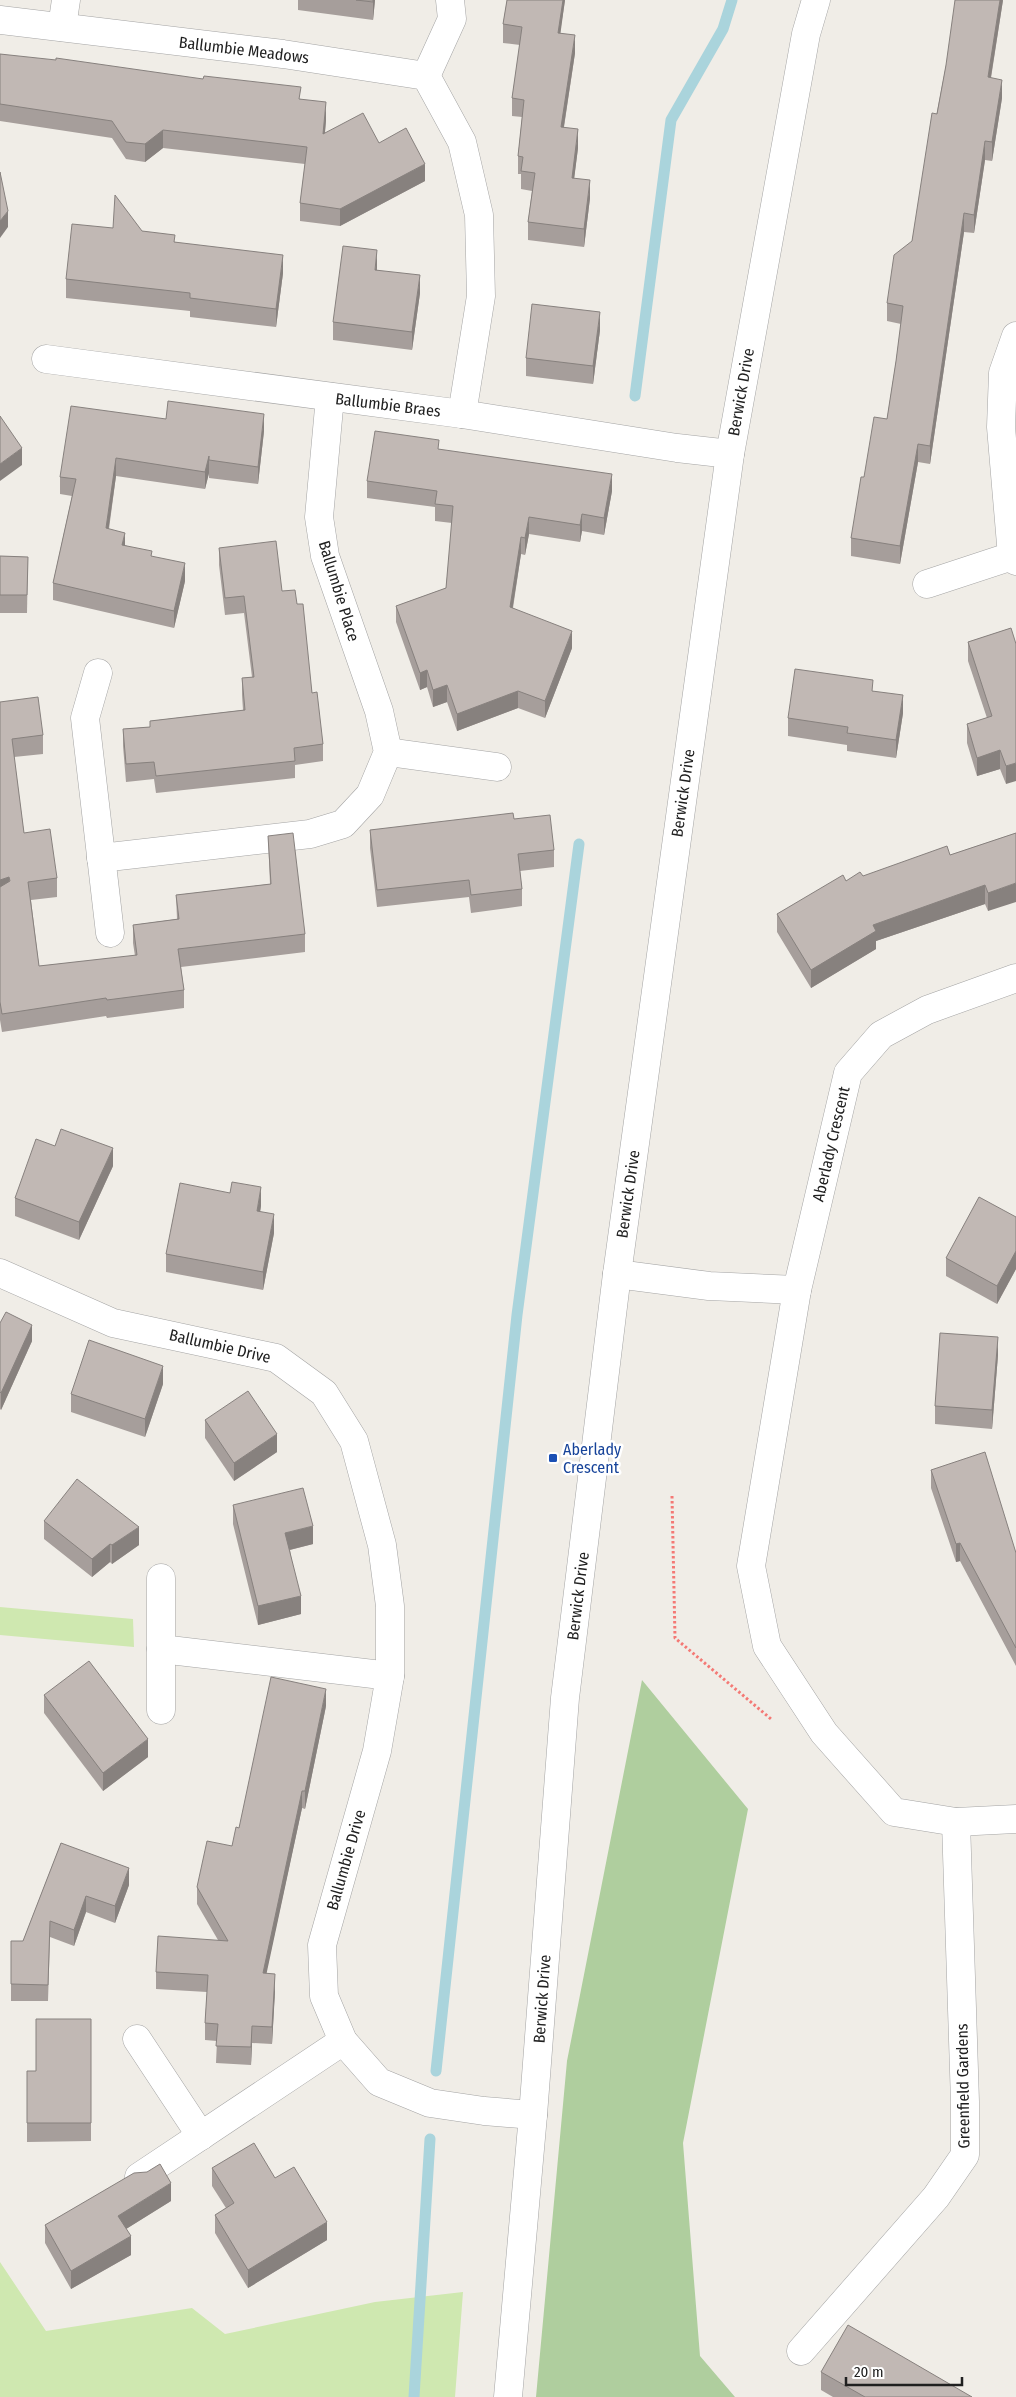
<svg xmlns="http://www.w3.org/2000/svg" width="1016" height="2397" viewBox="0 0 1016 2397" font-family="'Fira Sans Condensed',sans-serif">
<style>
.grass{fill:#cfe8b0}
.forest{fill:#afce9e}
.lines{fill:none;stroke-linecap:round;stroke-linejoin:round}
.stream{stroke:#aad4dc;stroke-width:11}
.minor-casing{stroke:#a4a4a4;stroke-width:29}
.tertiary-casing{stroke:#a4a4a4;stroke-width:29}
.path{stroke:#f47975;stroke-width:3;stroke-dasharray:2.5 2.5;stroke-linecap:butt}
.minor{stroke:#fff;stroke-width:28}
.tertiary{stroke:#fff;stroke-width:28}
.wall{fill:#a69e9b}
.shaded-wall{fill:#87817e}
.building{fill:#c1b8b4;stroke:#87817e}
.transit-dot{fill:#1a4fb4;stroke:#fff;stroke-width:2}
.labels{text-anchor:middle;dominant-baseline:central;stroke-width:5;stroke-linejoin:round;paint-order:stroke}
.street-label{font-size:16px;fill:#202020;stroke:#fff}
.transit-label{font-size:16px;fill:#164399;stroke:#fff;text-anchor:start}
</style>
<rect width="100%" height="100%" fill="#f0ede7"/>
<g class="grass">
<polygon points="0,1607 133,1619 134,1647 0,1635"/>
<polygon points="0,2262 46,2331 192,2308 225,2334 375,2302 463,2292 455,2397 0,2397"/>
</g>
<polygon class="forest" points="642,1680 748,1809 683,2143 700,2356 735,2397 536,2397 567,2061"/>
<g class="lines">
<g class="stream">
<polyline points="635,396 671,120 723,29 732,0"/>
<polyline points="436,2071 517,1315 579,844"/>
<polyline points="414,2397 430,2139"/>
</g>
<g class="minor-casing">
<g id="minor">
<polyline points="0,20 283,54 426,76 462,142 479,215 481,296 462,414"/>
<polyline points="62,27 66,0"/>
<polyline points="426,76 452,19 450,0"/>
<polyline points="1016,336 1003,373 1001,427 1012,556 1016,561"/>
<polyline points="46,359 462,414 677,448 730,454"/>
<polyline points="927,584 1012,556"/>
<polyline points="98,673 85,718 110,933"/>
<polyline points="388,752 497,767"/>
<polyline points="101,858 310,834 343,824 370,795 388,752 379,711 325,556 319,517 330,397"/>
<polyline points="1016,978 927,1010 881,1035 848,1073 797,1290 751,1566 767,1646 824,1733 894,1812 956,1822 1016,1819"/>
<polyline points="0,1273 113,1323 276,1358 324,1393 354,1441 382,1545 390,1606 390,1676 377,1751 322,1945 324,1996 343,2041 379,2082 430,2103 484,2111 533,2115"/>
<polyline points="617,1274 709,1286 797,1290"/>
<polyline points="161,1649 390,1676"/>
<polyline points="161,1710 161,1578"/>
<polyline points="137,2039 201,2136"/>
<polyline points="139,2177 343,2041"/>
<polyline points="801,2351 936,2197 965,2155 965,2102 956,1822"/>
</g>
</g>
<g class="tertiary-casing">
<polyline id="tertiary" points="508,2397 533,2115 565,1698 617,1274 730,454 806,34 816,0"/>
</g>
<polyline class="path" points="672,1496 675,1638 771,1719"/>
<use href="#minor" class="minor"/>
<use href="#tertiary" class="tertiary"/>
</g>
<g class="wall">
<polygon points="298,0 375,0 373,20 298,10"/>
<polygon points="507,0 565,0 560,33 575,53 564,127 578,148 574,178 590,198 584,247 528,240 528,222 532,191 521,189 521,174 518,174 518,156 522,117 512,116 512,98 520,45 503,43 503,24"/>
<polygon points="1003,0 991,78 1002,98 992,161 985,160 974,233 964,232 930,464 918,462 900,564 851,556 851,538 864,477 887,419 896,361 901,324 887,321 887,303 912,241 946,65"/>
<polygon points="0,54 301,99 326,120 325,133 379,143 425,181 340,226 300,221 300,203 305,164 163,148 145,162 126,159 112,138 0,121"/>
<polygon points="142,231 175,242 283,273 276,327 190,317 190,311 66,298 66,279"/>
<polygon points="377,268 377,270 420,293 412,350 333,340 333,322"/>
<polygon points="600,330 593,384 526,376 526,358"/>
<polygon points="166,419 264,431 258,484 209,478 209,473 205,489 116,476 109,529 125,545 152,557 185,581 174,628 53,600 53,583 72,496 60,494 60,477"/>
<polygon points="439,449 612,491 604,535 582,531 580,542 529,534 525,555 521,554 513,608 572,648 545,718 518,708 457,731 447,702 433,707 427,687 420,690 396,622 396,606 446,588 452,523 435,521 435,507 367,498 367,481"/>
<polygon points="219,548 282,591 297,604 312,693 323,744 323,761 295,765 295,778 156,793 154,779 126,782 123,746 123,729 150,727 150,721 243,710 242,695 242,678 252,677 244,613 225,615 219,565"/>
<polygon points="0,556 28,557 27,613 0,613"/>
<polygon points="1011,628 1006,784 1000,769 977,776 967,743 967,724 987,718 968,661 968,642"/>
<polygon points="873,691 903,713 896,758 847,751 847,745 788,736 788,718"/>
<polygon points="0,702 43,735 43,754 14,757 24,833 57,878 57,897 31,900 39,966 135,956 133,943 133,925 177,919 176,895 270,884 268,836 305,934 305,952 181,967 184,990 184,1008 107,1018 106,1016 2,1032 0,1020"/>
<polygon points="514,819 554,850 554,867 520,871 522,889 522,906 471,913 469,897 377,907 370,848 370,830"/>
<polygon points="1016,833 988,911 985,904 876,941 876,949 811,988 777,932 777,914 846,881 950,855"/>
<polygon points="113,1166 79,1240 15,1216 15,1198"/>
<polygon points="261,1206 260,1212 274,1233 263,1290 166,1272 166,1254"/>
<polygon points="1016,1217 1016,1269 997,1304 946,1276 946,1258"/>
<polygon points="0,1323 32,1341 1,1410 0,1409"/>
<polygon points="998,1355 992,1429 935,1424 935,1406"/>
<polygon points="163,1384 145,1437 71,1412 71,1394"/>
<polygon points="205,1420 277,1452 234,1481 205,1438"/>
<polygon points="931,1470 1016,1553 1016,1666 960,1561 956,1562 931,1488"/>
<polygon points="233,1505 313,1544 290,1550 301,1614 258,1625 233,1524"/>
<polygon points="44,1521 139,1545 112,1564 110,1562 92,1577 44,1539"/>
<polygon points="44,1695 148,1757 103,1791 44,1713"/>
<polygon points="326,1706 305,1809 302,1808 266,1973 275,1991 272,2044 252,2043 251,2065 216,2063 217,2041 205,2040 205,2023 207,1992 156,1989 156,1972 218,1940 197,1904 197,1887 232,1846 239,1828"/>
<polygon points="61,1843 129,1885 115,1923 86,1912 74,1946 50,1937 48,2001 11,2001 11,1941 23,1941"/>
<polygon points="91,2019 91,2141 27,2142 27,2071 36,2071"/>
<polygon points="212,2168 275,2178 327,2240 248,2288 215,2233 215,2215 226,2208 212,2186"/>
<polygon points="171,2201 126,2229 131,2255 71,2289 45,2243 45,2225"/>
<polygon points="821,2372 972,2397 833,2397 821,2390"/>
</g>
<g class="shaded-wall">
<polygon points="373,0 375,0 373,20"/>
<polygon points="563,0 565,0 558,51 558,33"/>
<polygon points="1000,0 1003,0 988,95 988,77"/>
<polygon points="575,35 575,53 561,145 561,127"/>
<polygon points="1002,80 1002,98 992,161 992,142"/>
<polygon points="326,102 326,120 323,152 323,134"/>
<polygon points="578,129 578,148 572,196 572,178"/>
<polygon points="163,130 163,148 145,162 145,144"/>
<polygon points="985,141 985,160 974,233 974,215"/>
<polygon points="425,164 425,181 340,226 340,209"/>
<polygon points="590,180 590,198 584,247 584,229"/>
<polygon points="8,211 8,227 0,238 0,221"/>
<polygon points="964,213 964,232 930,464 930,446"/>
<polygon points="377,250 377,268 375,288 375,270"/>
<polygon points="283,255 283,273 276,327 276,309"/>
<polygon points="420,275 420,293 412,350 412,332"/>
<polygon points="600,312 600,330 593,384 593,366"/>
<polygon points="264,414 264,431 258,484 258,467"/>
<polygon points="918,444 918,462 900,564 900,546"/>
<polygon points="22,448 22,465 0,481 0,464"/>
<polygon points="209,456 209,473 205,489 205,472"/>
<polygon points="116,458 116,476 106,546 106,528"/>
<polygon points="612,474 612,491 604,535 604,518"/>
<polygon points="582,514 582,531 580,542 580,525"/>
<polygon points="529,517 529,534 525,555 525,538"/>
<polygon points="125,533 125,550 122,545"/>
<polygon points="521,537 521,554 510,624 510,607"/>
<polygon points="185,563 185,581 174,628 174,611"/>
<polygon points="572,631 572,648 545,718 545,701"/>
<polygon points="427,670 427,687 420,690 420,673"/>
<polygon points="447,685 447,702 433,707 433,690"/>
<polygon points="518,691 518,708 457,731 457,714"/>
<polygon points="903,695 903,713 896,758 896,740"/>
<polygon points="1000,750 1000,769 977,776 977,758"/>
<polygon points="1016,763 1016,781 1006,784 1006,766"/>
<polygon points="9,877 9,895 0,898 0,880"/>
<polygon points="1016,883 1016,902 988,911 988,893"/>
<polygon points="985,885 985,904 876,941 876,949 811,988 811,970 873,925"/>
<polygon points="113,1148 113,1166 79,1240 79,1222"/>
<polygon points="261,1187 261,1206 257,1229 257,1211"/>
<polygon points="274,1214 274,1233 263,1290 263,1272"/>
<polygon points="1016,1251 1016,1269 997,1304 997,1286"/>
<polygon points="32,1325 32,1341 1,1410 1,1393"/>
<polygon points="998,1337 998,1355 992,1429 992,1410"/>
<polygon points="163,1366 163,1384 145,1437 145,1419"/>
<polygon points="277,1434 277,1452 234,1481 234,1463"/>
<polygon points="313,1526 313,1544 285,1551 285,1533"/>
<polygon points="139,1527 139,1545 112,1564 112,1545"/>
<polygon points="960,1543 960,1561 956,1562 956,1544"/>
<polygon points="110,1544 110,1562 92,1577 92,1559"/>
<polygon points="301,1596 301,1614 258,1625 258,1606"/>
<polygon points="326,1689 326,1706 305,1809 305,1791"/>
<polygon points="148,1739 148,1757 103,1791 103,1773"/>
<polygon points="302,1791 302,1808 263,1990 263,1973"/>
<polygon points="129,1868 129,1885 115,1923 115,1906"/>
<polygon points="86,1896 86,1912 74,1946 74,1930"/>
<polygon points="275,1974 275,1991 272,2044 272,2027"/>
<polygon points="252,2026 252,2043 251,2065 251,2047"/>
<polygon points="171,2183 171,2201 118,2234 118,2216"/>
<polygon points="327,2222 327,2240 248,2288 248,2270"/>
<polygon points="131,2236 131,2255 71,2289 71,2271"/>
</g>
<g class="building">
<polygon points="356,0 373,0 373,2"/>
<polygon points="507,0 563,0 558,33 575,35 561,127 578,129 572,178 590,180 584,229 528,222 535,173 521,171 523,157 518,156 524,100 512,98 522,27 503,24"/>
<polygon points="955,0 1000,0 988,77 1002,80 992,142 985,141 974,215 964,213 930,446 918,444 900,546 851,538 861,477 864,477 874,417 887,419 896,361 903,306 887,303 894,255 912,241 932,113 937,114 946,65"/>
<polygon points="0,54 56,60 56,58 203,79 204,76 301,87 299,99 326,102 323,134 363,113 379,143 406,128 425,164 340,209 300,203 307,147 163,130 145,144 126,142 112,121 0,104"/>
<polygon points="0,172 8,211 0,221"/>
<polygon points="115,195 142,231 175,235 174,242 283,255 276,309 190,298 190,293 66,279 72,224 113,228"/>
<polygon points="343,246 377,250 375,270 420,275 412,332 333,322"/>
<polygon points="532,304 600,312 593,366 526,358"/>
<polygon points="168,401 264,414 258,467 209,460 209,456 205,472 116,458 106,528 125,533 122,545 152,551 151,556 185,563 174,611 53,583 76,479 60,477 71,406 166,419"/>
<polygon points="0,416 22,448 0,464"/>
<polygon points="375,431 439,440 438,449 612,474 604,518 582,514 580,525 529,517 525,538 521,537 510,607 572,631 545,701 518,691 457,714 447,685 433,690 427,670 420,673 396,606 446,588 453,506 435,504 437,491 367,481"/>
<polygon points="276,541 282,591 295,590 297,604 303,604 312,693 317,692 323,744 294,748 295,761 156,776 154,762 126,764 123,729 150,727 150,721 245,710 242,678 254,677 244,596 225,598 219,548"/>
<polygon points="0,556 28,557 27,595 0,595"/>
<polygon points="1011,628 1016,644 1016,763 1006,766 1000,750 977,758 967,724 992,716 968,642"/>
<polygon points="795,669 873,680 872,691 903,695 896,740 847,733 848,727 788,718"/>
<polygon points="38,697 43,735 12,739 24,833 50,829 57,878 28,882 39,966 137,955 133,925 179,919 176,895 271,884 268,836 293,833 305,934 178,949 184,990 107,1000 106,998 2,1014 0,1002 0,887 10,881 9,877 0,880 0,702"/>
<polygon points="513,813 514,819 550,815 554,850 518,854 522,889 471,895 469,880 377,890 370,830"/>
<polygon points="1016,833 1016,883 988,893 985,885 873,925 876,931 811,970 777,914 843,875 846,881 860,872 863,876 947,846 950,855"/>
<polygon points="61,1129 113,1148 79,1222 15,1198 36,1139 55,1146"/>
<polygon points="232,1182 261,1187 257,1211 274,1214 263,1272 166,1254 180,1183 230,1193"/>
<polygon points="979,1197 1016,1217 1016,1251 997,1286 946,1258"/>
<polygon points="6,1312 32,1325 1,1393 0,1392 0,1323"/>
<polygon points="940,1333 998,1337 992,1410 935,1406"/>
<polygon points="89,1340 163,1366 145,1419 71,1394"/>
<polygon points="248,1391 277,1434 234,1463 205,1420"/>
<polygon points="985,1452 1016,1553 1016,1648 960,1543 956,1544 931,1470"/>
<polygon points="77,1479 139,1527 112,1545 110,1544 92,1559 44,1521"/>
<polygon points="303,1488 313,1526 285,1533 301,1596 258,1606 233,1505"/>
<polygon points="89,1661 148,1739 103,1773 44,1695"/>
<polygon points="271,1677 326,1689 305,1791 302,1791 263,1973 275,1974 272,2027 252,2026 251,2047 216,2046 218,2024 205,2023 208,1975 156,1972 158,1936 228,1941 197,1887 207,1841 232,1846 236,1827 239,1828"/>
<polygon points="61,1843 129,1868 115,1906 86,1896 74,1930 50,1921 48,1985 11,1984 11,1941 23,1941"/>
<polygon points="36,2019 91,2019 91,2123 27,2123 27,2071 36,2071"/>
<polygon points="254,2143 275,2178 294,2167 327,2222 248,2270 215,2215 234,2203 212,2168"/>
<polygon points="160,2164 171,2183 118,2216 131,2236 71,2271 45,2225 134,2173 147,2172"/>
<polygon points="848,2325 972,2397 865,2397 821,2372"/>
</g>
<rect class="transit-dot" x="548" y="1453" width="10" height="10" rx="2.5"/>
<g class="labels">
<g class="street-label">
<text transform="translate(244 50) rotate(7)">Ballumbie Meadows</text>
<text transform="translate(741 392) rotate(-80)">Berwick Drive</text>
<text transform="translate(388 405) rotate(7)">Ballumbie Braes</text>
<text transform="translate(339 591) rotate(73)">Ballumbie Place</text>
<text transform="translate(683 793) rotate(-82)">Berwick Drive</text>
<text transform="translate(831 1144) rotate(-77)">Aberlady Crescent</text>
<text transform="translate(628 1194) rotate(-82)">Berwick Drive</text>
<text transform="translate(220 1346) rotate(13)">Ballumbie Drive</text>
<text transform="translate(578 1596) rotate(-83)">Berwick Drive</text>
<text transform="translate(346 1860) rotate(-74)">Ballumbie Drive</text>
<text transform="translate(542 1999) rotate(-86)">Berwick Drive</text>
<text transform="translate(963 2086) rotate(-91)">Greenfield Gardens</text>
</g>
<g class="transit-label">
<text x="563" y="1449">Aberlady<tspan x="563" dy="18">Crescent</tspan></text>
</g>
</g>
<path d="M846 2377v8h116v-8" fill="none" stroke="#202020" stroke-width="2.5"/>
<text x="854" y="2377" font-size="15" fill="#202020" stroke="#ffffff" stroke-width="4" paint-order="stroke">20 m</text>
</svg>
